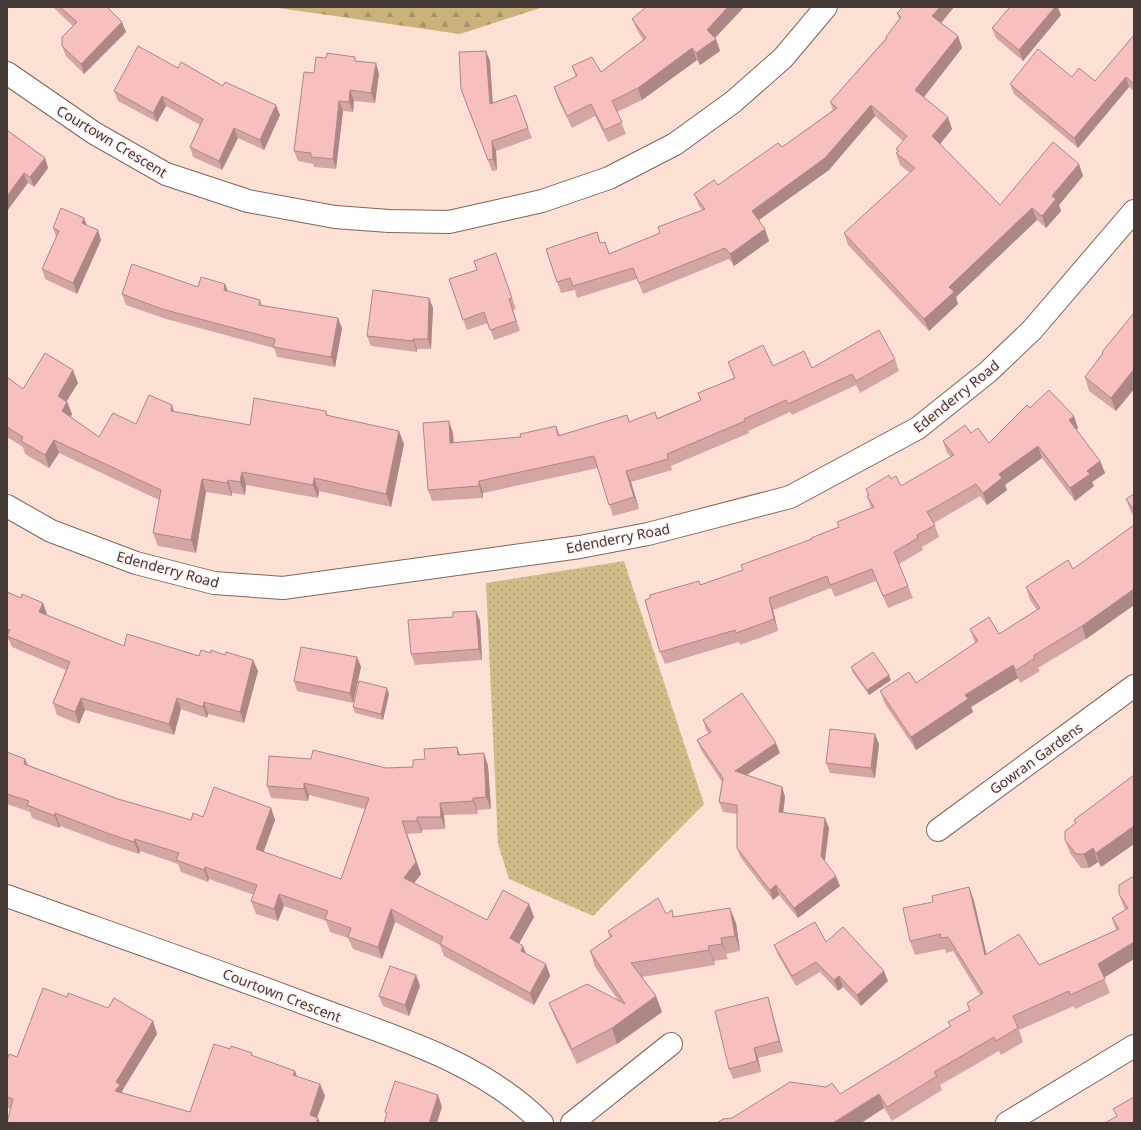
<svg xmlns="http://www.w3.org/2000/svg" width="1141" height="1130" viewBox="0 0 1141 1130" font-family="'Noto Sans',sans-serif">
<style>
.forest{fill:url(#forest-firs)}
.park{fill:url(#park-dots)}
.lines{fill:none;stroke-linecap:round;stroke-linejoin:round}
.minor-casing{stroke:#7f665d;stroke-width:24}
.minor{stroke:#fff;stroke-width:22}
.wall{fill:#d4a5a4}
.shaded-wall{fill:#ad8686}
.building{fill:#f7c0bf;stroke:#ad8686}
.labels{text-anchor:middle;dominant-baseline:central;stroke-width:3;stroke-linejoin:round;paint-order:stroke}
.street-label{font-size:14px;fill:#453a35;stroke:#fdf1ed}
</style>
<defs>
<pattern id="forest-firs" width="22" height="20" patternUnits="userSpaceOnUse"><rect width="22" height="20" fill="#c9b37a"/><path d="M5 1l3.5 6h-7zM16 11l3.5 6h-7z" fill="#a59365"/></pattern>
<pattern id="park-dots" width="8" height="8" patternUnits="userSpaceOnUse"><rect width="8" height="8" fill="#d0bc87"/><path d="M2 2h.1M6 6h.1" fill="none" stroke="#ab9a6f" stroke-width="1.8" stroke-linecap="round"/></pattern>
</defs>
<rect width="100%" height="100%" fill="#fde0d4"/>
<polygon class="forest" points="272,7 543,7 460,34"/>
<polygon class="park" points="624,561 704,804 593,916 509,879 498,844 486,583"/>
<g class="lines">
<g class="minor-casing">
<g id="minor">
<polyline points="7,73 94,133 166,174 248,201 335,217 389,221 449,222 542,201 609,178 675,144 733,102 783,58 826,7"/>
<polyline points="7,506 51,531 136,563 214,583 283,588 580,547 648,534 790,497 918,428 988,372 1032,330 1134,211"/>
<polyline points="938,830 1134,686"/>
<path d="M 7,896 C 107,932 207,967 306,1004 C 387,1035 479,1059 542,1123"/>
<polyline points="572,1123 671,1044"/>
<polyline points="1007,1123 1134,1046"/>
</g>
</g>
<use href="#minor" class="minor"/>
</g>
<g class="wall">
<polygon points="53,7 107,7 126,32 84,74 66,56 62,46 73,26"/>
<polygon points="744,7 715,38 716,39 720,51 700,65 697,60 642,100 617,112 626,134 608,142 595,116 572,128 558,99 554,87 576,77 572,66 601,72 643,40 637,30 632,19"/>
<polygon points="903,7 954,7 941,23 958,36 962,48 924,97 952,129 940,144 1000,205 1079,164 1083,176 1059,205 1061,211 1046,228 1037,220 956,297 958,304 929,331 848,245 844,233 910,173 900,165 896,153 898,152 896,149 903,141 875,116 829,170 759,220 769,241 734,266 729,259 643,294 637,279 577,298 575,290 561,293 546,249 600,243 609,254 660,233 702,210 699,206 694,194 718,185 782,147 833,110 830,102 886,38 886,37 899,19 897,13"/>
<polygon points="1061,15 1023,61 996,38 992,28"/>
<polygon points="1134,35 1134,91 1129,87 1078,148 1014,94 1010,84 1072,77 1095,81"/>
<polygon points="357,61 379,74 375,103 354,101 353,112 343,111 336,169 314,167 313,164 298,161 294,151 314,73"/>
<polygon points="490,61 493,103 516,95 532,138 496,151 497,170 492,171 461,89"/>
<polygon points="178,68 223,86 280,115 264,150 238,138 222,170 193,157 190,147 200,125 166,106 157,122 118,101 114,91"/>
<polygon points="7,130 45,158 48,168 34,187 28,183"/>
<polygon points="87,225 101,240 77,294 45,279 42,269 56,237 53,228"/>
<polygon points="496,253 516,309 513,310 520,331 494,340 488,323 467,330 449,279 477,270"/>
<polygon points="225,284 228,291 260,300 262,305 342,328 335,367 277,357 274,348 166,319 126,305 122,294 198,287"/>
<polygon points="429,298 433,308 431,349 417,349 417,352 371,346 367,336"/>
<polygon points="1134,313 1134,389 1116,411 1089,391 1085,377 1102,354 1102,352"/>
<polygon points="895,359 899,371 860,393 856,385 792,415 790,412 748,431 749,433 671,466 672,470 631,482 639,509 613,516 598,468 483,493 483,498 432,501 428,490 453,433 454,443 521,437 556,426 560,435 627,415 629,422 657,418 700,400 698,393 734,378 728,362 773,366 812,368"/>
<polygon points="7,377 23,389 78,383 67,401 72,414 71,417 99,437 136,424 174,412 250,425 326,411 328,416 404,444 391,507 319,491 318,498 246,485 245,495 232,493 232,496 206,492 196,553 158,546 153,533 159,500 59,453 49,468 25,454 23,447 7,437"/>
<polygon points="1030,408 1078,428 1076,430 1100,461 1105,473 1092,482 1094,486 1075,501 1042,458 1005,485 1007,490 987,505 980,496 934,523 939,537 922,547 923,550 899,564 913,598 888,608 876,581 835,597 831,588 773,610 778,631 740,645 739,642 665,664 660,652 650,598 700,585 743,570 839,527 871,508 867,496 868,496 866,489 891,479 901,486 951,457 947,453 943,441 971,433 989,443"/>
<polygon points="1134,494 1134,517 1131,512 1126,499"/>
<polygon points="1134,525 1134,605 1086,639 1038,668 1040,671 1020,683 1018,678 971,707 973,712 916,750 885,704 880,691 916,683 975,643 970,629 999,634 1037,610 1030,600 1026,587 1073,569"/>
<polygon points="7,592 21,598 43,603 47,615 124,646 199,656 211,653 253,660 258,671 244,723 208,714 207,718 181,709 174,735 85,710 79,724 57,715 53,703 66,670 12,647 9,640 7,639"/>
<polygon points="476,611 480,621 482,660 415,665 411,654 453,617"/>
<polygon points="357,657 361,667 353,703 297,691 294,681"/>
<polygon points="851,667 891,680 869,695 853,673"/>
<polygon points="389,694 383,720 355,713 353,707"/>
<polygon points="703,720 780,753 747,775 782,787 785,797 783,813 829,828 825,862 840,886 798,918 779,895 773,900 741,858 737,848 737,814 723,812 719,802 722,782 701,750 697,740 709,733 706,730"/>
<polygon points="879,744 875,778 830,773 826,763"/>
<polygon points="7,752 25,759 28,765 118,799 191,820 203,817 271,808 275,820 263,852 341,879 365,809 309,795 308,801 271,798 267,786 386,768 413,767 425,759 460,755 484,753 488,766 491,809 477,810 478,814 444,815 445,829 422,830 422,833 407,834 421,874 414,883 487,920 529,904 534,917 519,943 526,954 546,964 550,976 534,1005 444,956 440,945 395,922 382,959 353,949 348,938 330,932 326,921 284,906 278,921 256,914 251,901 254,895 209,879 208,882 181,872 178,864 140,851 139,854 111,845 60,826 59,828 32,818 30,812 7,804"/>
<polygon points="1134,775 1134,844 1101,867 1098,862 1089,868 1081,868 1070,853 1065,840 1075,824 1074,820"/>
<polygon points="1134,876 1134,959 1104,978 1110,993 1075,1009 1074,1006 1019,1030 1023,1042 1001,1055 999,1051 940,1085 942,1090 892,1121 884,1108 861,1123 717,1123 732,1118 840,1094 950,1026 948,1022 969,1010 967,1003 980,995 953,951 946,953 945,949 915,955 910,941 933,902 969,887 974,901 986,954 1039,965 1116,930 1112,918 1125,910 1119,894"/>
<polygon points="672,910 674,917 736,923 740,951 726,954 728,959 714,961 715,965 642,977 656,996 662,1012 617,1044 577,1064 555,1018 549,1003 618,1000 595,967 590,951 610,937 608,931 666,914"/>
<polygon points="826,942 888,981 861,1006 843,987 838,991 820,972 796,986 778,955 774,945"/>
<polygon points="416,975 420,986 409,1016 383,1006 379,996"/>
<polygon points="67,997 153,1021 157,1034 122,1091 123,1093 190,1112 230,1049 253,1056 295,1071 297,1077 320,1084 325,1096 317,1118 11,1109 7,1108 7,1061 17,1057"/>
<polygon points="768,997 783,1052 758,1058 761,1072 733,1079 729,1069"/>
</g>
<g class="shaded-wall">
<polygon points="728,7 744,7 711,42 707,30"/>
<polygon points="940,7 954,7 937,28 932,16"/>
<polygon points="1055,7 1058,7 1061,15 1023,61 1019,50"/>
<polygon points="122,22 126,32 84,74 81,64"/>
<polygon points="958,36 962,48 920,102 915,90"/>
<polygon points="716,39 720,51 700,65 696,53"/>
<polygon points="692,48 697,60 642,100 638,88"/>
<polygon points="486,51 490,61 493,115 490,104"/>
<polygon points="376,63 379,74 375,103 371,93"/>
<polygon points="1126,77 1129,87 1078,148 1074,138"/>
<polygon points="350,90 354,101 353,112 349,102"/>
<polygon points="162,96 166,106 157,122 153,113"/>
<polygon points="339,101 343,111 336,169 333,159"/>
<polygon points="276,105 280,115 264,150 260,140"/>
<polygon points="871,105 875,116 829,170 756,222 752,211"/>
<polygon points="948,117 952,129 937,148 932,136"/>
<polygon points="234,128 238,138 222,170 219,161"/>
<polygon points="492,141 496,151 497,170 493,159"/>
<polygon points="45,158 48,168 34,187 30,177"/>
<polygon points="1079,164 1083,176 1059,205 1061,211 1046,228 1042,216 1052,196"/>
<polygon points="24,173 28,183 7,211 7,196"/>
<polygon points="1032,208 1037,220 956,297 958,304 929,331 924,319 949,287"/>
<polygon points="84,218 88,228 82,223"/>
<polygon points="765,229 769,241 734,266 730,254"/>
<polygon points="98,230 101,240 77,294 73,283"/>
<polygon points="225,284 229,294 224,290"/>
<polygon points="429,298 433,308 431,349 428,339"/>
<polygon points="338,318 342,328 335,367 331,357"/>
<polygon points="413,339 417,349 417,352 413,341"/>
<polygon points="1134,369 1134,389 1116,411 1111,398"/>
<polygon points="73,370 78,383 62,408 58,396"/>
<polygon points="67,402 72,414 66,424 62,411"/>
<polygon points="172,405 176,418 171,411"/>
<polygon points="1074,416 1078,428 1074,432 1069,420"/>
<polygon points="449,421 453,433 454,455 450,443"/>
<polygon points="399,431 404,444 391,507 386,494"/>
<polygon points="54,440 59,453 49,468 45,455"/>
<polygon points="1038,446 1042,458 1005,485 1007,490 987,505 983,493 999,474"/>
<polygon points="1100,461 1105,473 1092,482 1094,486 1075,501 1070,488 1087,471"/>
<polygon points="626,471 631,482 639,509 634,497"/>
<polygon points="242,472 246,485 245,495 240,482"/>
<polygon points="314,478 319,491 318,498 313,485"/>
<polygon points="202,479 206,492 196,553 191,540"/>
<polygon points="228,480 232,493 232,496 227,483"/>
<polygon points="479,481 483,493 483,498 479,486"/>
<polygon points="1134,589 1134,605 1086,639 1082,626"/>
<polygon points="769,598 773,610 778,631 774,619"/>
<polygon points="43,603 47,614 43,624 39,612"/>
<polygon points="476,611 480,621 482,660 479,649"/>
<polygon points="357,657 361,667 353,703 350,693"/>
<polygon points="253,660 258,671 244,723 240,712"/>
<polygon points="1013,665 1018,678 971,707 973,712 916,750 911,737 965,695"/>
<polygon points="889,675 891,680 869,695 867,690"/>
<polygon points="387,688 389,694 383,720 381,714"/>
<polygon points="81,698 85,710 79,724 75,712"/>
<polygon points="177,698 181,709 174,735 169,724"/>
<polygon points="204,702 208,714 207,718 203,707"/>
<polygon points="875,734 879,744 875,778 871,768"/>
<polygon points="776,743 780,753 739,780 735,771"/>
<polygon points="457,747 462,760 458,755"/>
<polygon points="484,753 488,766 491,809 486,797"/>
<polygon points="25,759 30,771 24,764"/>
<polygon points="304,783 309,795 308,801 304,789"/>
<polygon points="782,787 785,797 782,822 779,812"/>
<polygon points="473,798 477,810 478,814 473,801"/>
<polygon points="440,803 444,815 445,829 441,817"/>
<polygon points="271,808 275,820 260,862 256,849"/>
<polygon points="55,813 60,826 59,828 55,816"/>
<polygon points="417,817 422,830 422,833 417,821"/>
<polygon points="825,818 829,828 824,866 821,856"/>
<polygon points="1134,826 1134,844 1101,867 1096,853"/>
<polygon points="407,834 421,874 409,890 404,878"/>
<polygon points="135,839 140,851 139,854 134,842"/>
<polygon points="1093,848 1098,862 1089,868 1084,854"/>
<polygon points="205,867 209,879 208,882 204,870"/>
<polygon points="836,876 840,886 798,918 794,908"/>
<polygon points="776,885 779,895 773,900 770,890"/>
<polygon points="969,887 974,901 990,969 985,955"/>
<polygon points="279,894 284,906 278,921 274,909"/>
<polygon points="529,904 534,917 515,951 510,938"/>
<polygon points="730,908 736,923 740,951 735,936"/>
<polygon points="391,909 395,922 382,959 378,947"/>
<polygon points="721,938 726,954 728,959 722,944"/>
<polygon points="1134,942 1134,959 1103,978 1098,964"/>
<polygon points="523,946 528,958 521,951"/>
<polygon points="708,946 714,961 715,965 709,950"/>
<polygon points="546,964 550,976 534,1005 530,993"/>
<polygon points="884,971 888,981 861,1006 857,995"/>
<polygon points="416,975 420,986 409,1016 405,1005"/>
<polygon points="839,976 843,987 838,991 834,980"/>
<polygon points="656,996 662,1012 617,1044 612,1028"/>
<polygon points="768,997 783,1052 779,1041"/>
<polygon points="153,1021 157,1034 122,1091 124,1097 115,1091 116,1082"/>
<polygon points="754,1048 758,1058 761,1072 757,1061"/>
<polygon points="295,1071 299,1083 293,1075"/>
<polygon points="320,1084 325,1096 315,1123 310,1115"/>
<polygon points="879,1094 884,1108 861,1123 833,1123"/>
<polygon points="438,1095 442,1107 437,1123 429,1123"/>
<polygon points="318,1118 320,1123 316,1123"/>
</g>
<g class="building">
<polygon points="60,7 107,7 122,22 81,64 62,46 62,37 77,22"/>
<polygon points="646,7 728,7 707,30 716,39 696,53 692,48 638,88 612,101 622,122 604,130 591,104 567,116 554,87 577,76 572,66 592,57 601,72 646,38 632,19"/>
<polygon points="903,7 940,7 932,16 958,36 915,90 948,117 932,136 1000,205 1053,142 1079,164 1052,196 1056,199 1042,216 1032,208 949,287 954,292 924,319 844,233 915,168 896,153 899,151 896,149 907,136 871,105 825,158 752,211 765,229 730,254 725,248 639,283 633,268 573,286 570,278 557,282 546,249 597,232 600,243 605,242 609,254 660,233 658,227 705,209 694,194 714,180 718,185 778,143 782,147 837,108 830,102 887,38 886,37 901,17 897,13"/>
<polygon points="1010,7 1055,7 1019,50 992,28"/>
<polygon points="1134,35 1134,84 1126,77 1074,138 1010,84 1038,49 1072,77 1079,68 1095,81"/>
<polygon points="138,46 178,68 181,62 223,86 225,82 276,105 260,140 234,128 219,161 190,147 203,119 162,96 153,113 114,91"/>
<polygon points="486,51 490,104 516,95 528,128 492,141 493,159 488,160 461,89 459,52"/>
<polygon points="327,53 355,57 355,61 376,63 371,93 350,90 349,102 339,101 333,159 311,157 311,153 294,151 304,72 314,73 316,57 326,58"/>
<polygon points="7,130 45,158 30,177 24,173 7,196"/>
<polygon points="61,208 84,218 82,223 98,230 73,283 42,269 59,231 53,228"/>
<polygon points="496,253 512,298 509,299 516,321 490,330 484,312 463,320 449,279 477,270 474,261"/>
<polygon points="132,264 198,287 201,277 225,284 224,290 260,300 259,305 338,318 331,357 273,347 275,339 162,309 122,294"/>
<polygon points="373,290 429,298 428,339 413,339 413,341 367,336"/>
<polygon points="1134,313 1134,369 1111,398 1085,377 1103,353 1102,352"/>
<polygon points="879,330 895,359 856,381 852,374 788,404 786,400 744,419 745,421 667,454 668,459 626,471 634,497 609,505 594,456 479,481 479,486 428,490 423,423 449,421 450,443 521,437 520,434 556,426 558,436 627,415 629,422 655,412 657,419 701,400 698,393 735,378 728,362 763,345 773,366 804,351 812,368"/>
<polygon points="45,353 73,370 58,396 67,402 62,411 99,437 113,413 136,424 149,395 172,405 171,411 250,425 254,398 326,411 326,415 399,431 386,494 314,478 313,485 242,472 240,482 228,480 227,483 202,479 191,540 153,533 161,490 54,440 45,455 21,441 23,437 7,427 7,377 23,389"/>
<polygon points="1049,390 1074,416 1069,420 1100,461 1087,471 1090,474 1070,488 1038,446 999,474 1002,478 983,493 976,484 927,512 935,525 917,535 918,538 894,552 908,586 883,596 872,569 830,585 827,576 769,598 774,619 736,633 735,630 660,652 645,600 650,598 650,595 699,581 700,585 743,570 741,565 812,539 811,538 839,527 837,522 874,507 867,496 869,495 866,489 889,475 891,479 896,476 901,486 954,455 943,441 965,425 971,433 978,428 989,443 1027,405 1030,408"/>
<polygon points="1134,494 1134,510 1126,499"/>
<polygon points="1134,525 1134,589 1082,626 1033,656 1035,658 1016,670 1013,665 965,695 968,699 911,737 880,691 909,672 916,683 978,641 970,629 989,617 999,634 1040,608 1026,587 1068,560 1073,569"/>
<polygon points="7,592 21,598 22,594 43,603 39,612 124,646 127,634 199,656 201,650 211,653 211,650 225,655 226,652 253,660 240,712 204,702 203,707 177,698 169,724 81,698 75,712 53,703 70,662 7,636 10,630 7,629"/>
<polygon points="476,611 479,649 411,654 408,620 453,617 453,612"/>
<polygon points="301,647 357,657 350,693 294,681"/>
<polygon points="873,652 889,675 867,690 851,667"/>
<polygon points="359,681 387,688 381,714 353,707"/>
<polygon points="742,693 776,743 735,771 782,787 779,812 825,818 821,856 836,876 794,908 776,885 770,890 737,848 737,805 719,802 723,778 697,740 711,732 703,720"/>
<polygon points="830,729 875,734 871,768 826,763"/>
<polygon points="457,747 458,755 484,753 486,797 473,798 473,801 440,803 441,817 417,817 417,821 402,821 416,862 404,878 487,920 503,890 529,904 510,938 523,946 521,951 546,964 530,993 440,944 443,937 391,909 378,947 348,937 351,928 325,919 328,911 279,894 274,909 251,901 257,885 205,867 204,870 176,860 179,853 135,839 134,842 107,833 55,813 55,816 27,805 29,801 7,794 7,752 25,759 24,764 118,799 191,820 193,813 203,817 214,787 271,808 256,849 341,879 369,798 304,783 304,789 267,786 269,756 311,759 313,750 386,768 413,767 413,760 425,759 424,749"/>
<polygon points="1134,775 1134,826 1096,853 1093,848 1084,854 1076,854 1065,840 1065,831 1076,823 1074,820"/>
<polygon points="1134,876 1134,942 1098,964 1105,979 1070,995 1069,991 1013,1016 1018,1028 996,1041 994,1037 934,1072 937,1076 887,1107 879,1094 833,1123 717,1123 723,1119 732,1118 790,1082 826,1087 832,1083 840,1094 951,1026 948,1022 970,1010 967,1003 983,993 948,937 941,938 940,934 910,941 903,908 933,902 932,896 969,887 985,955 1019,934 1039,965 1119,929 1112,918 1128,908 1119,894 1119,885"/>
<polygon points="658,898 666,914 672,910 673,917 730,908 735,936 721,938 722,944 708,946 709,950 631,963 656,996 612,1028 572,1049 549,1003 587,984 625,1004 590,951 612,936 608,931"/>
<polygon points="815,922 826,942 843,927 884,971 857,995 839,976 834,980 816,962 792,976 774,945"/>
<polygon points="390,966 416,975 405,1005 379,996"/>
<polygon points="43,988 67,997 68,993 108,1008 114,998 153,1021 116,1082 120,1085 115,1091 190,1112 214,1044 230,1049 231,1046 252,1053 251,1055 295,1071 293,1075 320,1084 310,1115 318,1118 316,1123 7,1123 13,1099 7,1097 7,1061 9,1054 17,1057"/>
<polygon points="768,997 779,1041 754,1048 757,1061 729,1069 715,1011"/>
<polygon points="395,1081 438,1095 429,1123 384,1123 387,1113 385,1112"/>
<polygon points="1134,1097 1134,1123 1105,1123 1117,1116 1113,1109"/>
</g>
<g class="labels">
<g class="street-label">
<text transform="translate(112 141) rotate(31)">Courtown Crescent</text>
<text transform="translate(956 396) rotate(-39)">Edenderry Road</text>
<text transform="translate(618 538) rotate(-11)">Edenderry Road</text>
<text transform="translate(168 569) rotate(15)">Edenderry Road</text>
<text transform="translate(1036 758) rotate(-36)">Gowran Gardens</text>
<text transform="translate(282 995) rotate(21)">Courtown Crescent</text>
</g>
</g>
<rect width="1141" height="1130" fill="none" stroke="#453a35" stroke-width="16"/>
</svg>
